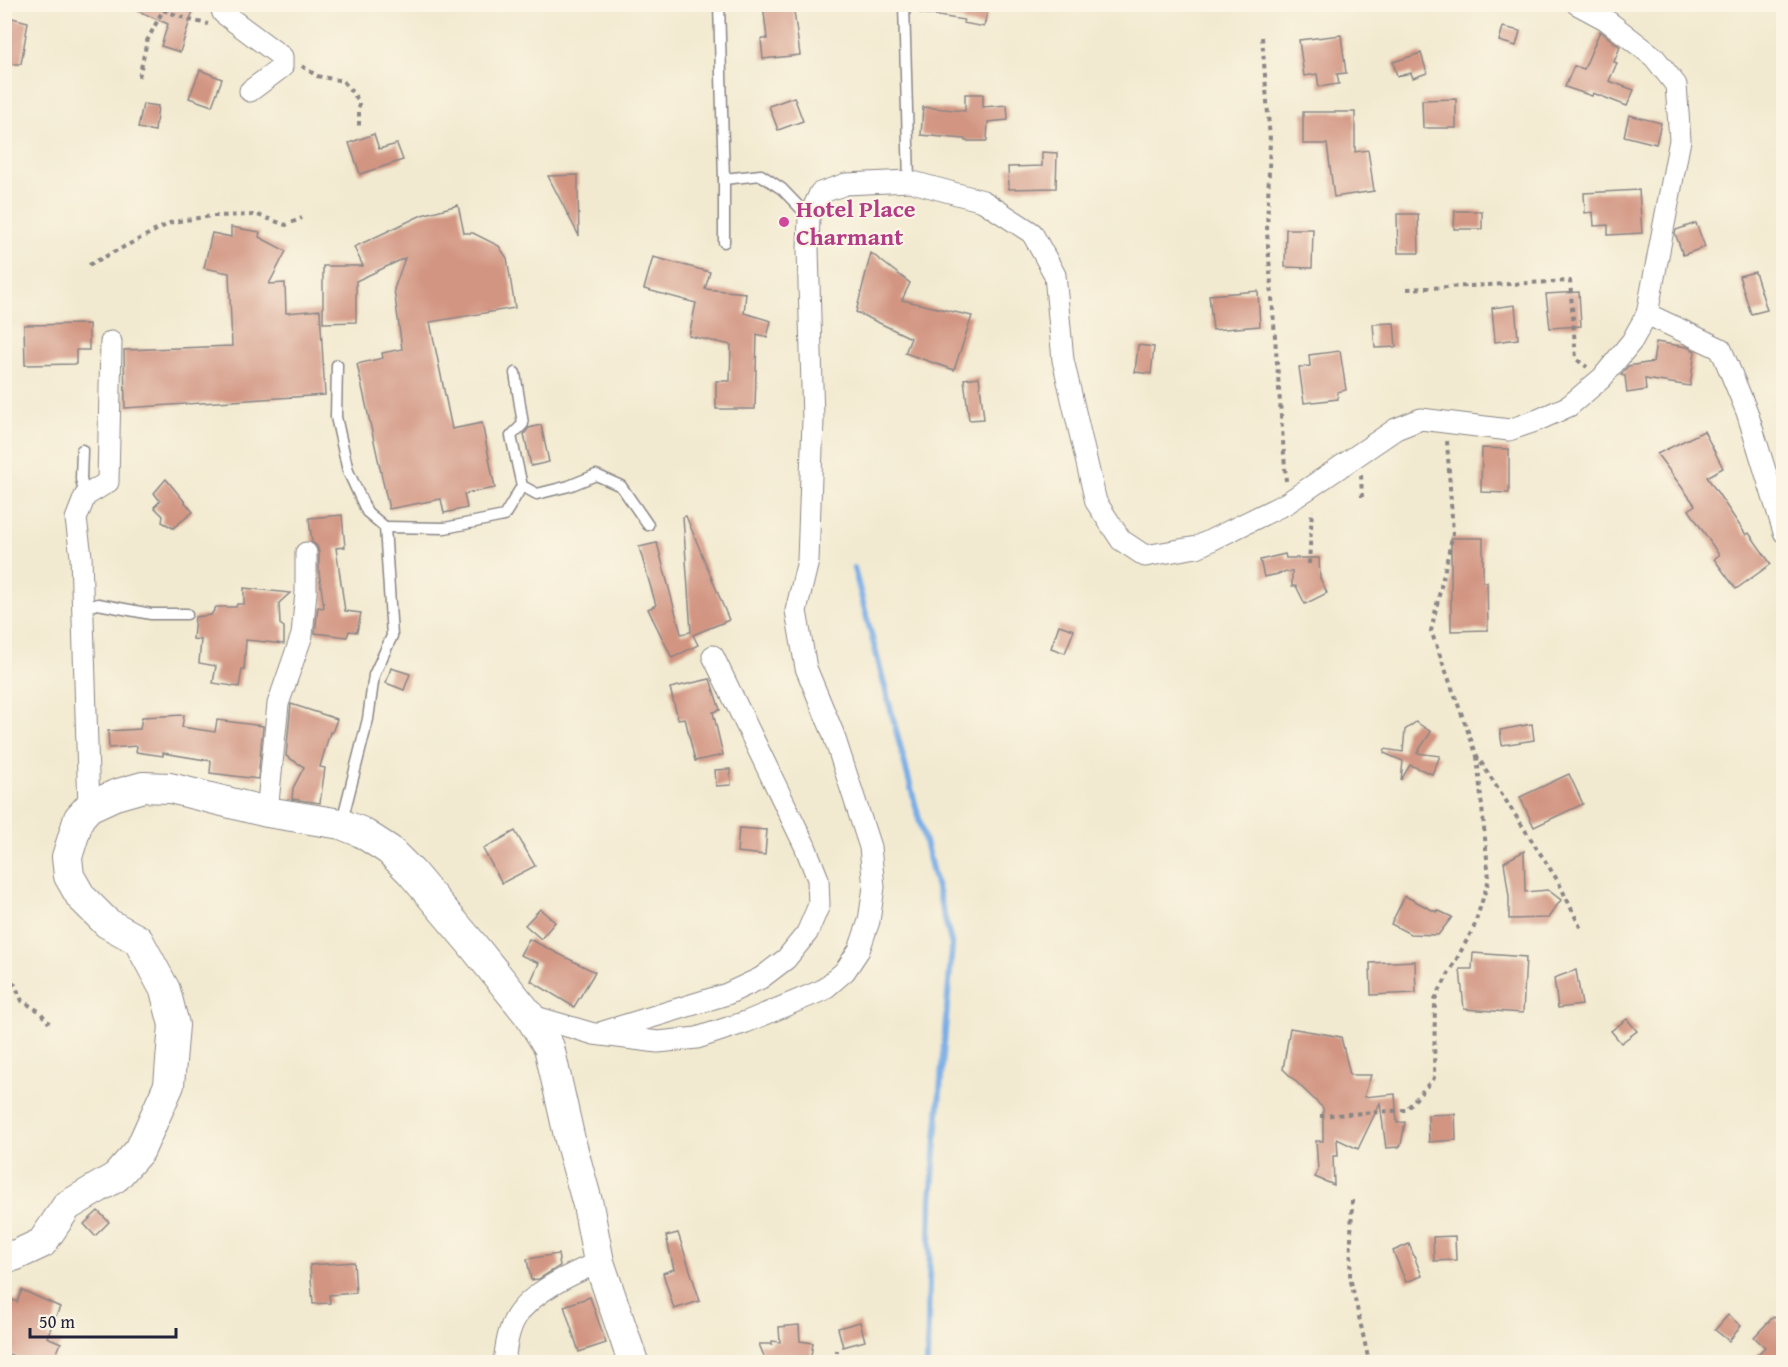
<svg xmlns="http://www.w3.org/2000/svg" width="1788" height="1367" viewBox="0 0 1788 1367" font-family="'Gentium Book Plus',serif">
<style>
.lines{fill:none;stroke-linecap:round;stroke-linejoin:round}
.stream{stroke:#77ace5;stroke-width:6}
.building{fill:#d29582}
.lane-casing{stroke:#8a8686;stroke-width:13}
.street-casing{stroke:#8a8686;stroke-width:23}
.secondary-casing{stroke:#8a8686;stroke-width:32}
.path{stroke:#8a8686;stroke-width:4;stroke-dasharray:4.5 4.5;stroke-linecap:butt}
.lane{stroke:#fff;stroke-width:10}
.street{stroke:#fff;stroke-width:21}
.secondary{stroke:#fff;stroke-width:30}
.hotel-dot{fill:#d1479c;stroke:#fcf5e5;stroke-width:2}
.labels{text-anchor:middle;dominant-baseline:central;stroke-width:4.5;stroke-linejoin:round;paint-order:stroke}
.hotel-label{font-size:24px;font-weight:bold;fill:#b23c85;stroke:#fcf5e5;text-anchor:start}
</style>
<rect width="100%" height="100%" fill="#fcf5e5"/>
<filter id="ink" filterUnits="userSpaceOnUse"><feTurbulence type="fractalNoise" baseFrequency=".0167" numOctaves="2"/><feDisplacementMap in="SourceGraphic" scale="12" xChannelSelector="R" yChannelSelector="G"/><feConvolveMatrix kernelMatrix="1 2 1 2 8 2 1 2 1" color-interpolation-filters="sRGB"/></filter>
<filter id="wash" filterUnits="userSpaceOnUse"><feTurbulence type="fractalNoise" baseFrequency=".008" numOctaves="4" result="noise"/><feDisplacementMap in="SourceGraphic" scale="24" xChannelSelector="R" yChannelSelector="G"/><feGaussianBlur stdDeviation="1.35" result="paint"/><feColorMatrix in="noise" values="0 0 0 0 0 0 0 0 0 0 0 0 0 0 0 0 0 1.4 0 .05"/><feComposite in="paint" operator="in"/></filter>
<g filter="url(#wash)">
<rect width="100%" height="100%" fill="#f2ead0"/>
<g class="lines">
<polyline class="stream" points="854,568 952,946 931,1200 927,1362"/>
</g>
<g id="blocks">
<g class="building">
<polygon points="122,4 195,4 180,52 161,46 168,24"/>
<polygon points="763,4 793,4 800,55 763,59 761,39 767,39"/>
<polygon points="920,4 989,4 984,27 963,23 964,20 920,13"/>
<polygon points="4,16 28,22 21,64 4,64"/>
<polygon points="1503,27 1520,31 1516,46 1499,41"/>
<polygon points="1600,31 1620,47 1614,62 1617,63 1609,81 1634,90 1627,106 1593,93 1592,96 1565,87 1574,66 1584,69"/>
<polygon points="1341,35 1346,73 1337,74 1339,84 1319,87 1317,74 1304,76 1299,40"/>
<polygon points="1421,53 1427,73 1413,78 1411,73 1397,76 1393,62"/>
<polygon points="200,70 222,79 212,106 189,98"/>
<polygon points="965,94 983,94 983,107 1007,105 1008,120 988,122 987,141 965,141 965,139 921,135 923,107 965,111"/>
<polygon points="794,97 803,121 778,130 769,106"/>
<polygon points="1456,99 1456,128 1423,128 1422,100"/>
<polygon points="143,104 158,106 155,131 138,128"/>
<polygon points="1303,112 1355,112 1355,152 1368,150 1374,191 1334,197 1327,144 1303,144"/>
<polygon points="1629,115 1661,123 1656,144 1624,136"/>
<polygon points="374,134 379,149 397,144 403,160 360,174 349,143"/>
<polygon points="1042,152 1057,153 1056,188 1009,189 1008,167 1042,166"/>
<polygon points="578,175 578,193 579,236 548,176"/>
<polygon points="1639,190 1642,233 1608,235 1608,225 1594,226 1593,212 1585,213 1584,193"/>
<polygon points="458,205 464,233 473,233 499,246 507,258 515,308 430,322 452,429 482,423 495,488 464,494 467,508 444,513 441,499 389,509 357,364 383,358 382,353 402,349 394,289 405,258 356,281 356,322 323,323 323,266 363,266 354,247 422,215"/>
<polygon points="1455,211 1482,211 1482,229 1454,229"/>
<polygon points="1397,214 1418,214 1419,253 1398,253"/>
<polygon points="1696,223 1705,247 1683,255 1675,233 1676,230"/>
<polygon points="231,227 260,232 259,237 286,251 269,284 285,283 286,313 320,310 325,395 125,408 124,350 232,346 229,273 204,268 212,233 231,237"/>
<polygon points="1286,229 1313,229 1312,268 1285,267"/>
<polygon points="871,253 910,283 902,300 972,316 954,370 905,353 911,338 856,312"/>
<polygon points="653,257 710,272 705,289 746,293 744,313 771,321 767,337 757,334 755,409 716,409 716,381 730,381 731,345 689,336 696,303 644,289"/>
<polygon points="1755,272 1767,310 1751,314 1739,276"/>
<polygon points="1258,291 1260,326 1213,330 1209,295"/>
<polygon points="1579,292 1581,326 1550,328 1546,294"/>
<polygon points="1515,305 1518,339 1495,342 1492,308"/>
<polygon points="1394,323 1396,347 1375,348 1373,324"/>
<polygon points="89,324 89,350 76,350 76,364 25,365 24,325"/>
<polygon points="1656,342 1687,347 1695,351 1690,386 1645,379 1646,390 1627,393 1625,376 1621,375 1628,366 1653,362"/>
<polygon points="1138,345 1154,347 1151,374 1135,372"/>
<polygon points="1340,351 1346,390 1337,392 1338,399 1304,403 1299,367 1310,366 1309,355"/>
<polygon points="979,377 984,419 969,420 964,379"/>
<polygon points="541,425 549,462 531,466 524,434 529,428"/>
<polygon points="1704,431 1723,468 1707,477 1746,535 1749,533 1771,564 1736,589 1714,559 1719,555 1689,510 1695,505 1657,454"/>
<polygon points="1482,448 1509,449 1509,493 1481,492"/>
<polygon points="166,479 193,512 173,528 162,522 163,516 154,507 160,501 154,493"/>
<polygon points="342,515 345,547 336,548 345,611 361,613 357,632 349,631 347,637 315,633 318,607 324,608 319,572 319,552 317,546 312,542 309,518"/>
<polygon points="686,516 729,620 693,635 698,645 672,658 648,609 656,605 639,547 657,543 681,634 691,632 683,517"/>
<polygon points="1451,538 1483,538 1483,582 1487,582 1488,630 1451,631"/>
<polygon points="1285,554 1286,558 1319,558 1320,578 1327,593 1305,604 1296,586 1292,586 1292,571 1264,577 1260,560"/>
<polygon points="244,588 290,593 279,603 280,624 284,627 284,644 246,640 244,670 242,669 239,687 213,683 216,666 199,663 201,640 193,639 195,617 211,615 216,607 236,607 237,604 244,604"/>
<polygon points="1059,625 1074,630 1065,653 1051,648"/>
<polygon points="391,668 410,674 404,690 386,683"/>
<polygon points="710,679 720,710 713,712 723,755 695,761 685,718 678,719 670,688"/>
<polygon points="291,704 337,719 332,733 330,732 320,767 325,768 320,803 292,799 293,788 304,767 286,756"/>
<polygon points="184,715 182,727 215,732 217,720 263,726 258,779 210,773 211,761 163,753 163,756 136,752 137,746 109,748 108,731 140,729 142,717"/>
<polygon points="1416,722 1431,732 1417,753 1440,756 1432,774 1410,765 1401,780 1403,761 1384,753 1385,749 1403,752 1405,730"/>
<polygon points="1532,724 1534,740 1502,745 1500,730"/>
<polygon points="730,769 731,785 716,786 715,770"/>
<polygon points="1569,774 1583,804 1534,827 1520,797"/>
<polygon points="739,828 767,830 765,855 737,852"/>
<polygon points="515,831 535,866 502,883 483,849"/>
<polygon points="1524,851 1525,892 1548,890 1561,900 1548,918 1509,919 1509,897 1504,862"/>
<polygon points="1405,896 1436,912 1437,910 1452,917 1438,935 1410,934 1391,924"/>
<polygon points="540,909 555,922 541,939 525,925"/>
<polygon points="529,939 595,972 574,1007 531,981 539,963 520,955"/>
<polygon points="1473,953 1526,957 1523,1013 1464,1009 1460,969 1472,969"/>
<polygon points="1415,961 1416,993 1371,995 1370,963"/>
<polygon points="1576,970 1582,1005 1558,1008 1554,978"/>
<polygon points="1627,1019 1637,1031 1621,1043 1611,1031"/>
<polygon points="1290,1028 1341,1037 1350,1075 1371,1075 1364,1097 1395,1094 1397,1123 1405,1122 1401,1145 1399,1147 1386,1148 1380,1103 1358,1149 1337,1139 1338,1156 1333,1156 1334,1185 1315,1177 1318,1170 1316,1141 1323,1141 1323,1108 1283,1069"/>
<polygon points="1455,1114 1456,1140 1429,1142 1428,1115"/>
<polygon points="98,1211 109,1222 95,1236 84,1224"/>
<polygon points="678,1233 700,1301 674,1309 663,1273 674,1269 666,1236"/>
<polygon points="1455,1236 1456,1260 1434,1261 1433,1237"/>
<polygon points="1409,1244 1422,1276 1406,1282 1393,1251"/>
<polygon points="558,1254 560,1266 539,1279 531,1280 527,1259"/>
<polygon points="354,1262 356,1293 329,1295 330,1303 313,1304 310,1265"/>
<polygon points="22,1290 60,1307 47,1337 61,1343 53,1362 28,1362 4,1352 4,1296 17,1302"/>
<polygon points="590,1297 606,1343 579,1352 564,1306"/>
<polygon points="1728,1315 1741,1326 1729,1341 1715,1330"/>
<polygon points="1774,1316 1784,1325 1784,1356 1777,1362 1750,1362 1765,1347 1754,1337"/>
<polygon points="860,1322 865,1341 843,1347 838,1328"/>
<polygon points="799,1325 800,1341 813,1343 810,1362 766,1361 759,1344 772,1344 772,1341 780,1342 779,1327"/>
</g>
</g>
</g>
<g filter="url(#ink)">
<use href="#blocks" fill-opacity="0" stroke="#8a8686" stroke-width="1.5"/>
<g class="lines">
<g class="lane-casing">
<g id="lane">
<polyline points="719,4 724,179 761,175 782,189 809,217"/>
<polyline points="904,4 909,181"/>
<polyline points="724,179 724,242"/>
<polyline points="337,365 336,417 348,471 367,512 385,527 392,636 374,675 368,719 342,821"/>
<polyline points="515,373 523,424 511,436 522,486 537,494 569,486 596,475 621,486 648,525"/>
<polyline points="82,450 81,479 85,496"/>
<polyline points="385,527 445,528 504,516 522,486"/>
<polyline points="83,608 98,604 151,614 187,614"/>
</g>
</g>
<g class="street-casing">
<g id="street">
<polyline points="220,4 223,13 282,57 282,67 250,91"/>
<polyline points="1647,314 1721,349 1747,412 1784,532"/>
<polyline points="89,807 81,556 76,519 85,496 108,482 111,342"/>
<polyline points="267,812 278,704 302,635 306,592 306,553"/>
<polyline points="529,1015 594,1034 658,1042 697,1038 746,1022 823,990 845,971 859,950 869,921 874,887 870,847 833,733 806,668 796,611 808,561 813,420 808,249 809,217 820,193 846,184 909,181 983,201 1032,233 1055,275 1063,360 1096,502 1121,540 1145,556 1197,547 1287,503 1396,429 1421,419 1509,430 1538,420 1569,406 1602,378 1632,341 1647,314 1680,140 1676,85 1654,57 1605,19 1577,4"/>
<polyline points="603,1032 727,994 761,978 786,959 807,933 819,905 818,879 805,846 713,656"/>
<path d="M 504,1362 C 506,1347 508,1330 516,1317 C 532,1291 572,1274 599,1262"/>
</g>
</g>
<g class="secondary-casing">
<polyline id="secondary" points="4,1255 14,1256 42,1243 67,1206 116,1177 140,1150 169,1085 174,1025 165,990 138,940 107,923 81,897 69,876 67,857 79,818 89,807 115,795 143,787 170,788 267,812 341,824 361,832 389,850 411,872 471,943 529,1015 549,1047 570,1140 588,1205 599,1262 633,1362"/>
</g>
<g class="path">
<polyline points="1262,37 1270,140 1267,232 1286,481"/>
<polyline points="302,66 317,76 343,81 359,101 359,126"/>
<polyline points="139,77 147,41 163,10 190,20 208,24"/>
<polyline points="89,265 172,222 212,216 258,215 286,225 302,218"/>
<polyline points="1407,289 1570,281 1576,359 1587,367"/>
<polyline points="1447,441 1453,533 1431,631 1477,756 1558,881 1581,929"/>
<polyline points="1361,475 1362,497"/>
<polyline points="1309,564 1312,510"/>
<polyline points="4,978 15,985 22,1001 39,1011 49,1023"/>
<polyline points="1320,1116 1406,1110 1434,1078 1435,999 1474,927 1489,879 1477,756"/>
<polyline points="1352,1200 1350,1277 1368,1357 1377,1362"/>
<polyline points="836,1362 837,1350"/>
</g>
<use href="#lane" class="lane"/>
<use href="#street" class="street"/>
<use href="#secondary" class="secondary"/>
</g>
</g>
<circle class="hotel-dot" cx="784" cy="222" r="6"/>
<g class="labels">
<g class="hotel-label">
<text x="796" y="208">Hotel Place<tspan x="796" dy="28">Charmant</tspan></text>
</g>
</g>
<rect width="1788" height="1367" fill="none" stroke="#fcf5e5" stroke-width="24"/>
<path d="M30 1328v9h146v-9" fill="none" stroke="#22223b" stroke-width="3"/>
<text x="39" y="1328" font-size="18" fill="#22223b" stroke="#fcf5e5" stroke-width="4.5" paint-order="stroke">50 m</text>
</svg>
